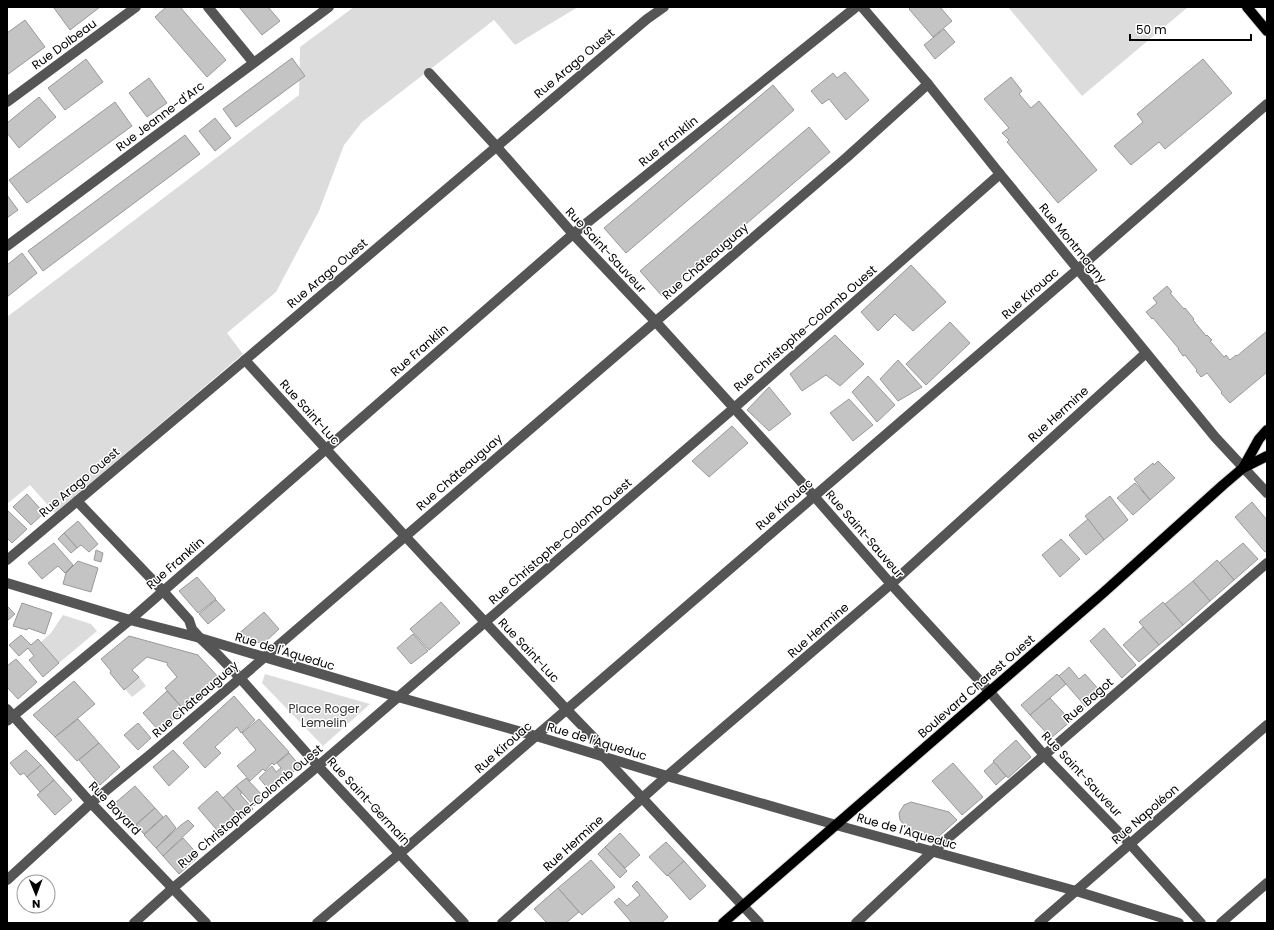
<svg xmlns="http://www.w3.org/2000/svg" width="1274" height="930" viewBox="0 0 1274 930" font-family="Poppins,sans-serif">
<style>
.green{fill:#dcdcdc}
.building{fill:#c4c4c4;stroke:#999}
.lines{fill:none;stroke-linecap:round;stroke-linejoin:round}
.major-casing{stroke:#dbdbdb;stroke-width:12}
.minor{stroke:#555;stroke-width:10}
.major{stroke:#000;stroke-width:10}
.labels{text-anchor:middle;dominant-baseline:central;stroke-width:3;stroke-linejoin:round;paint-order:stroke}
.street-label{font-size:12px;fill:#000;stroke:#fff}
.park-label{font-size:12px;fill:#333;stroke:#fff}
</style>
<rect width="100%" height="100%" fill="#fff"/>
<g class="green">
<polygon points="354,7 578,7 515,45 494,20 362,122 344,145 319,211 276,292 227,333 243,354 55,513 30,485 7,504 7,317 299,95 300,47"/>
<polygon points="1008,7 1188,7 1082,96"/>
<polygon points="63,615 91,624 97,631 59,663 41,642 51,633"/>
<polygon points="265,674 370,704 323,746 262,683"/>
<polygon points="139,677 146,686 132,697 125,689"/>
</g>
<g class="building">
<polygon points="56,7 100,7 70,30 54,8"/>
<polygon points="166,7 180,7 226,60 207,77 155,17"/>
<polygon points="239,7 268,7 280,21 262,35"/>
<polygon points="911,7 940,7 952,21 933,37 909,9"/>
<polygon points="25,20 45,47 7,75 7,33"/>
<polygon points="944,29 955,42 935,59 924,45"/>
<polygon points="292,58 305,76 236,127 223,109"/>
<polygon points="86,59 103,82 65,110 48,88"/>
<polygon points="1203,59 1232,93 1165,149 1159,142 1131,165 1114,146 1143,122 1137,114"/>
<polygon points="845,72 869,100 846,120 829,99 822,104 811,91 833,73 837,78"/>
<polygon points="1011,77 1022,91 1019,94 1031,108 1039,101 1097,170 1058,203 1007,142 1009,140 1002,133 1009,128 984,99"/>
<polygon points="149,78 167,103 147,117 129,93"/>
<polygon points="773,85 794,110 626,253 604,228"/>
<polygon points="39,97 56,117 19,148 7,133 7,123"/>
<polygon points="115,102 132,126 27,203 9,180"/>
<polygon points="215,118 231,138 215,151 199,131"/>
<polygon points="809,127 830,152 662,296 640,271"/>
<polygon points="185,135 200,154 43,271 28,251"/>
<polygon points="7,195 18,210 7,218"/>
<polygon points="22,253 37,273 7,297 7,265"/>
<polygon points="911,265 946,302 913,331 895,314 878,331 861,312"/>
<polygon points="1167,286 1172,292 1170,293 1184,309 1185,308 1194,319 1193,320 1206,336 1207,335 1212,340 1210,341 1224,357 1226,355 1230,360 1236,355 1237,356 1267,331 1267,372 1230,403 1221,393 1222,392 1207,373 1201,377 1196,371 1197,370 1185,355 1183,356 1178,349 1179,349 1153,318 1152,319 1146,312 1157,303 1153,298"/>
<polygon points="950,322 970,343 926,385 906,364"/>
<polygon points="835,335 864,364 840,386 826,375 802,391 790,374"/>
<polygon points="898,360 922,387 898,401 880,379"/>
<polygon points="868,376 895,405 877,422 852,392"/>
<polygon points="769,387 791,414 769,431 747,410"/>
<polygon points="849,399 873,425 853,441 830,413"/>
<polygon points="732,426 748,443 709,477 692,461"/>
<polygon points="1158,461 1175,478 1150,500 1134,479 1153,463 1154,465"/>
<polygon points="1135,483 1150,500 1133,515 1117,498"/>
<polygon points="27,494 44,513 31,525 13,507"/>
<polygon points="1110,496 1128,520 1104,540 1085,516"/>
<polygon points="1252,502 1267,520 1267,551 1265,552 1235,517"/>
<polygon points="7,510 27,529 12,543 7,538"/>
<polygon points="1088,519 1104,540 1086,555 1069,535"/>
<polygon points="78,521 98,544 89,552 81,545 77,548 64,533"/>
<polygon points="64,533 77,548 71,553 58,539"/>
<polygon points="1061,539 1080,559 1060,577 1042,555"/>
<polygon points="54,543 73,565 65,573 58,566 42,579 28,563"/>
<polygon points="1243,543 1258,559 1234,580 1219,563"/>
<polygon points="96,550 103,553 101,562 94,560"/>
<polygon points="1217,560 1234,580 1210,601 1193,581"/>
<polygon points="78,561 98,568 91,592 63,584 66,573"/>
<polygon points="197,577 216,599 198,613 179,591"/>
<polygon points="1193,581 1210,601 1183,625 1165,604"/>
<polygon points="216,600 225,610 208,624 199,614"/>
<polygon points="441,602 460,623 429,650 410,629"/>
<polygon points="1163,602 1183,625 1159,645 1139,622"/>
<polygon points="22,603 52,613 45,634 28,628 27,630 13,626"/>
<polygon points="7,606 15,614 7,621"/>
<polygon points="264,612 279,629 263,644 236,636"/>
<polygon points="1143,627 1159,645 1139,662 1123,645"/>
<polygon points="1104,628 1136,665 1122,678 1090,641"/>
<polygon points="413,634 428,651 411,664 397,648"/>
<polygon points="21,635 31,645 38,639 59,663 43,677 29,660 34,656 28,648 19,656 9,645"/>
<polygon points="129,636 198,655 221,680 184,710 165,688 177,677 167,665 168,663 147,657 132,670 139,677 124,690 110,673 111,671 101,659"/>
<polygon points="16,659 37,682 18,699 7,687 7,666"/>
<polygon points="1069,667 1079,679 1085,674 1102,693 1086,707 1059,676"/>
<polygon points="1057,674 1066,684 1030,715 1021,705"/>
<polygon points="74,681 95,704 55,737 33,715"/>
<polygon points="167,691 184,710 160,732 143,713"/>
<polygon points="234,696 255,720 241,733 237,727 215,747 221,753 205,768 183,743"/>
<polygon points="1050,698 1071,721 1051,738 1030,715"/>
<polygon points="78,719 99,743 77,761 55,737"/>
<polygon points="259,719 289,752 274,765 272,763 265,771 263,769 250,781 237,766 256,750 242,733"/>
<polygon points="138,723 151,738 138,750 124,735"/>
<polygon points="1016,740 1031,757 1008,778 993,761"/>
<polygon points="99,743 120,767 100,785 79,760"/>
<polygon points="26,750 41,765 27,777 24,773 20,775 10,763"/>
<polygon points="173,750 189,767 169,786 153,767"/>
<polygon points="289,753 300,766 270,791 259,778 272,766 276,772 281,768 277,763"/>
<polygon points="994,762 1006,776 996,785 984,771"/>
<polygon points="953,763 983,797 962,815 932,781"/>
<polygon points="41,765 54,780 40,792 27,777"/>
<polygon points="246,778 264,797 254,806 236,786"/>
<polygon points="54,780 72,800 55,815 37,795"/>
<polygon points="135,786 155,808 134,826 114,804"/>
<polygon points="236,786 242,793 240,794 253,809 242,819 223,798"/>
<polygon points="217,791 241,819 222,836 198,808"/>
<polygon points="911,802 949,812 957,820 937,838 907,829 900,820 899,813 904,805"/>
<polygon points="155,808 163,817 144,834 136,825"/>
<polygon points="166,815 176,828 156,848 144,835"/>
<polygon points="188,820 194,826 163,856 156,848 181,825"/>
<polygon points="620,833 640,855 625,868 605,847"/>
<polygon points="183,838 199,856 179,874 163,856"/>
<polygon points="666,842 684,861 667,876 649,857"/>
<polygon points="605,847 627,871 620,878 598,854"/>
<polygon points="591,860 615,887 582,915 558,888"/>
<polygon points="684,861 706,886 690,900 668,875"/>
<polygon points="637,881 668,917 661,923 632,923 614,902 619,898 627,906 640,895 632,886"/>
<polygon points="558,888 579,912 566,923 547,923 534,909"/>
</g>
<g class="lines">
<g class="major-casing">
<g id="major">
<polyline points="1247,7 1267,31"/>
<polyline points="1243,468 1259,439 1267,430"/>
<polyline points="723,923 1103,593 1223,485 1243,468 1267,456"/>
</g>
</g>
<g class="minor">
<polyline points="208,7 253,62"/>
<polyline points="862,7 928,84 1000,174 1215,437 1267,493"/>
<polyline points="429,73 496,146 573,234 655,321 814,496 891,584 989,691 1044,755 1130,844 1201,923"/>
<polyline points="7,102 136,7"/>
<polyline points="7,246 329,7"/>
<polyline points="245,360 405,536 566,709 596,740 603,756 759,923"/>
<polyline points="77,501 163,591 189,620 192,629 200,638 218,655 240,678 318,766 464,923"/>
<polyline points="7,560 245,360 647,19 664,7"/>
<polyline points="7,583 130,620 200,638 398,697 536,736 667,776 836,825 1076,891 1179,923"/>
<polyline points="7,709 91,803 206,923"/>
<polyline points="7,721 130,620 573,234 856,7"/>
<polyline points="7,880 91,803 152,753 231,686 846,158 928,84"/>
<polyline points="134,923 173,888 318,766 734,408 1000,174"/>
<polyline points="317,923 399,854 1078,269 1267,104"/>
<polyline points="502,923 667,776 891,584 1146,353"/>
<polyline points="856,923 932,852 1267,563"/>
<polyline points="1039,923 1267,725"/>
<polyline points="1221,923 1267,883"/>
</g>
<use href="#major" class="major"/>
</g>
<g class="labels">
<g class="street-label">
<text transform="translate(64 44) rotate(-36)">Rue Dolbeau</text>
<text transform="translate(574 63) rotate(-40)">Rue Arago Ouest</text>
<text transform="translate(160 116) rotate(-37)">Rue Jeanne-d'Arc</text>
<text transform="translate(668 141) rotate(-39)">Rue Franklin</text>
<text transform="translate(1073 243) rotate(51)">Rue Montmagny</text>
<text transform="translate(606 250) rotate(47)">Rue Saint-Sauveur</text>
<text transform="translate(705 261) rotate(-41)">Rue Châteauguay</text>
<text transform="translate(327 273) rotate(-40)">Rue Arago Ouest</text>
<text transform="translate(1030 293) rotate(-41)">Rue Kirouac</text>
<text transform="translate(805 328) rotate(-41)">Rue Christophe-Colomb Ouest</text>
<text transform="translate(419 350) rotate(-41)">Rue Franklin</text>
<text transform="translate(310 412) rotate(48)">Rue Saint-Luc</text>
<text transform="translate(1058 414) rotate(-42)">Rue Hermine</text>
<text transform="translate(459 472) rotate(-41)">Rue Châteauguay</text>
<text transform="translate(79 482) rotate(-40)">Rue Arago Ouest</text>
<text transform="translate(784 504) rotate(-41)">Rue Kirouac</text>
<text transform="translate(865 534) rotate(49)">Rue Saint-Sauveur</text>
<text transform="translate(560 541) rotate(-41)">Rue Christophe-Colomb Ouest</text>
<text transform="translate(175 563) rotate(-41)">Rue Franklin</text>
<text transform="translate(818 630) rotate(-41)">Rue Hermine</text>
<text transform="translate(529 650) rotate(47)">Rue Saint-Luc</text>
<text transform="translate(285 651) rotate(17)">Rue de l'Aqueduc</text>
<text transform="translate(976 686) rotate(-41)">Boulevard Charest Ouest</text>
<text transform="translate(195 699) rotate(-41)">Rue Châteauguay</text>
<text transform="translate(1088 700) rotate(-41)">Rue Bagot</text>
<text transform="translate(597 741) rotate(17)">Rue de l'Aqueduc</text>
<text transform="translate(503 747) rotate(-41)">Rue Kirouac</text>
<text transform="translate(1082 774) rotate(47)">Rue Saint-Sauveur</text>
<text transform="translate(369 801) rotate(47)">Rue Saint-Germain</text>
<text transform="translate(250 806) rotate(-40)">Rue Christophe-Colomb Ouest</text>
<text transform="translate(115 808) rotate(46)">Rue Bayard</text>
<text transform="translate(1145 814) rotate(-41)">Rue Napoléon</text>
<text transform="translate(907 831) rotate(16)">Rue de l'Aqueduc</text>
<text transform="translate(573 843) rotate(-42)">Rue Hermine</text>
</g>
<g class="park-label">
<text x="324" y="708">Place Roger<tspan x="324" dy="14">Lemelin</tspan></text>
</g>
</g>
<rect width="1274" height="930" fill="none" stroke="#000000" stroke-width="16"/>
<g transform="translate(36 894) rotate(179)"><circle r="19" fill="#ffffff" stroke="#999999"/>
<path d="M0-3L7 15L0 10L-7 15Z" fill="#000000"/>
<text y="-6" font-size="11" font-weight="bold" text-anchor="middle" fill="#000000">N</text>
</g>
<path d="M1130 34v6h121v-6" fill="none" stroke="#000000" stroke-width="2"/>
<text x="1136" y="34" font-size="12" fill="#000000" stroke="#ffffff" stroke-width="3" paint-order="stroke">50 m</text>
</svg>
